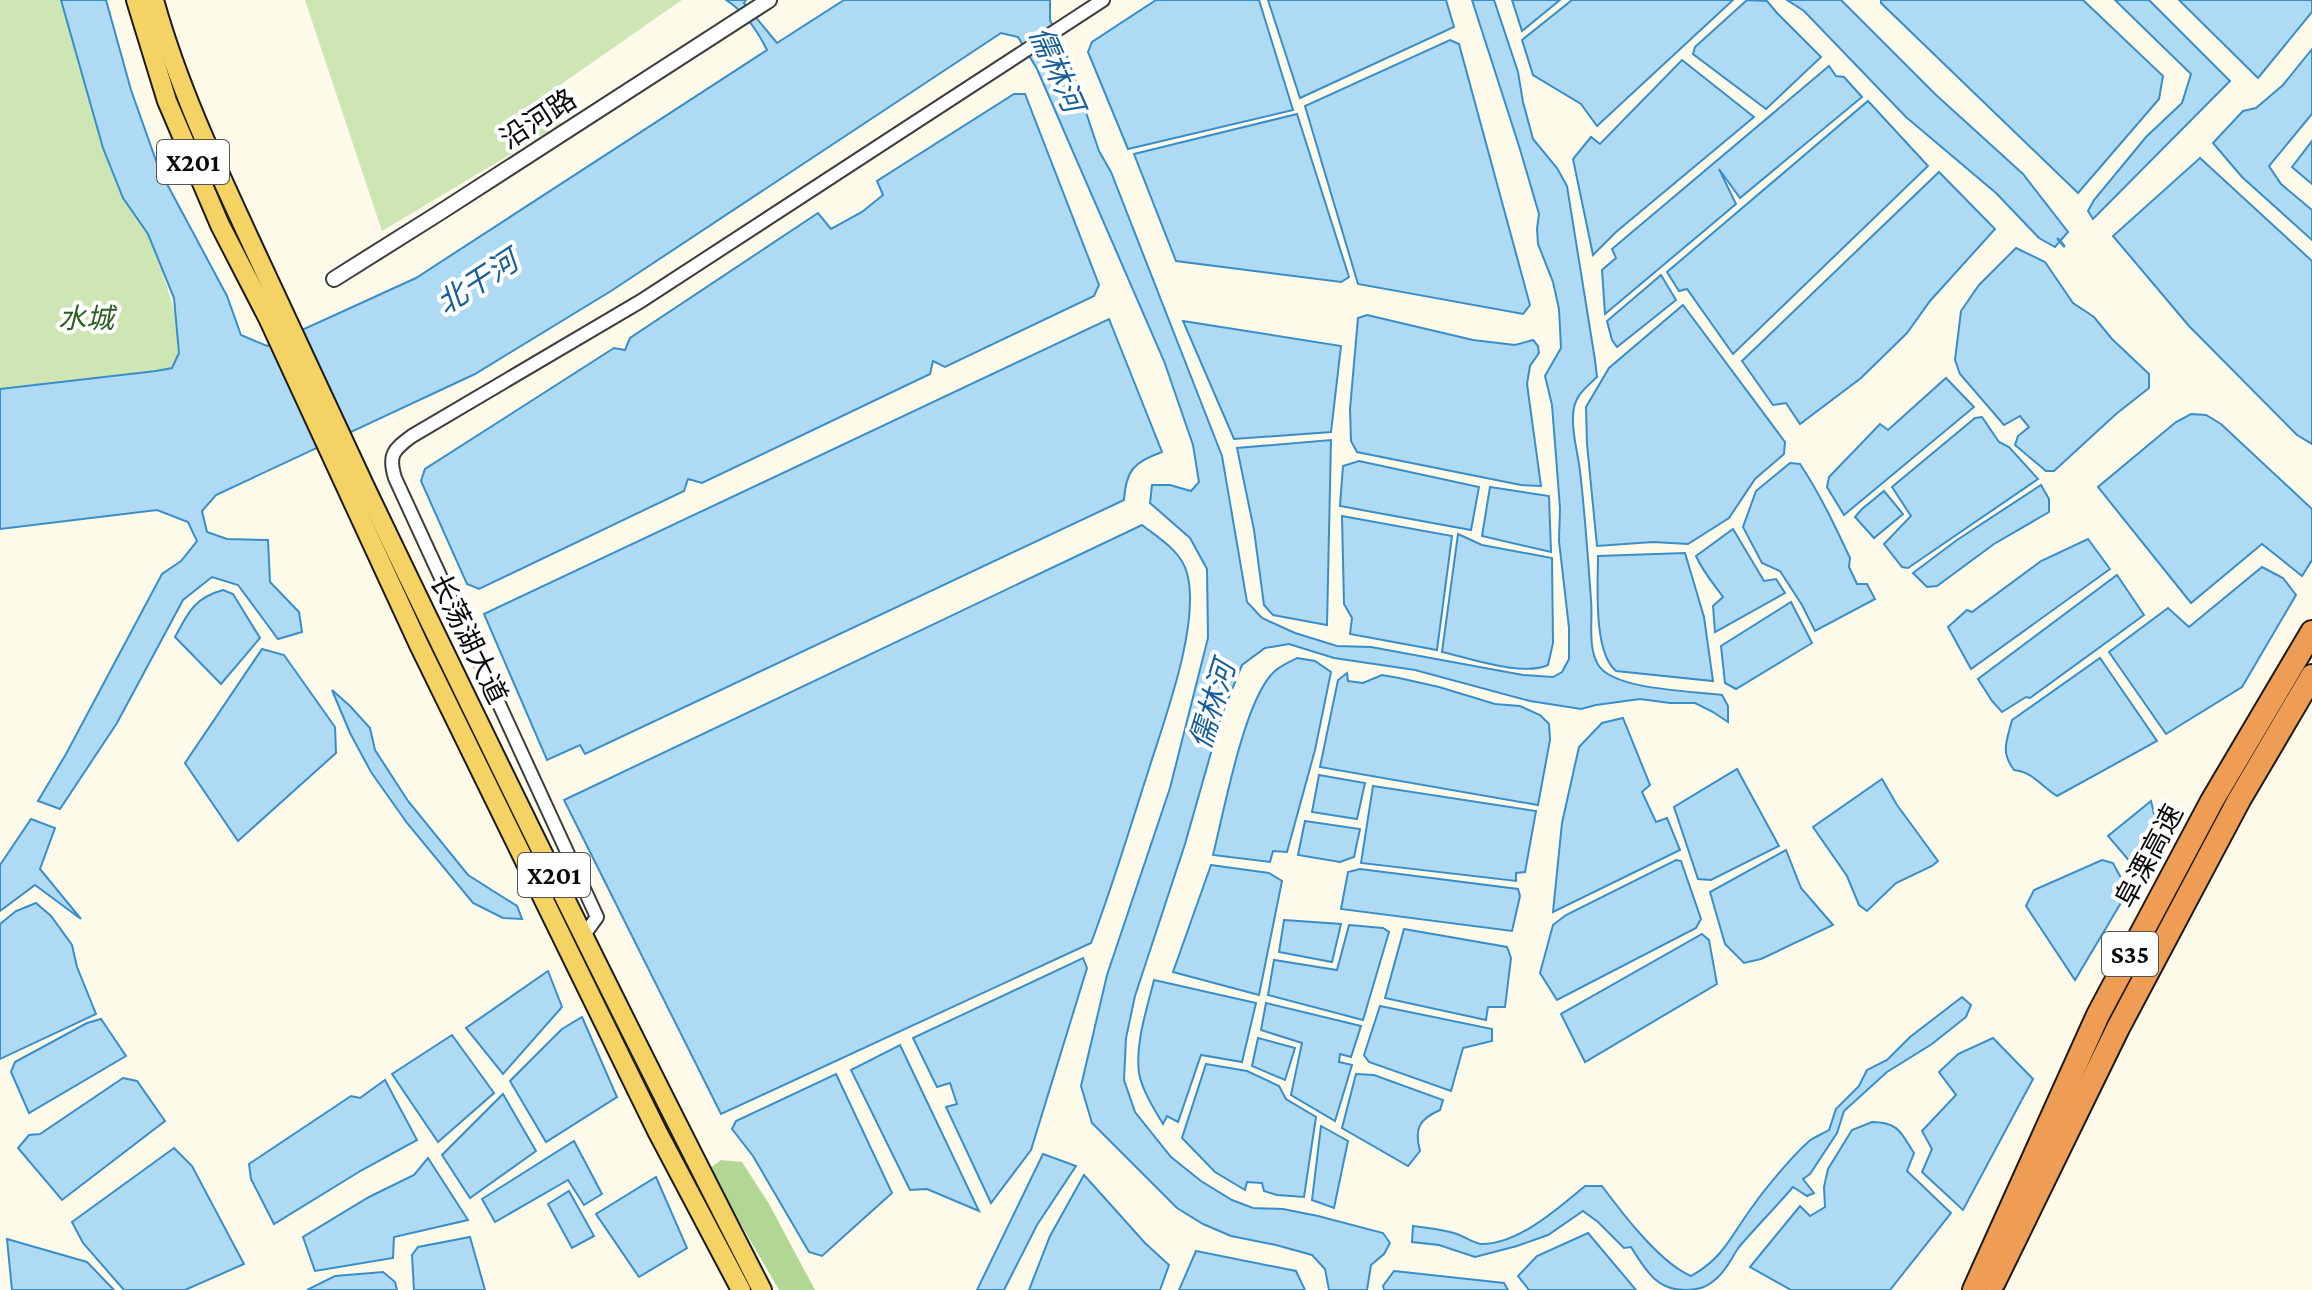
<svg xmlns="http://www.w3.org/2000/svg" width="2312" height="1290" viewBox="0 0 2312 1290" font-family="'Crimson Pro','Noto Sans SC',serif">
<style>
.green{fill:#cee6b4}
.forest{fill:#b2d794}
.water{fill:#afdaf4;stroke:#398ec8;stroke-width:2}
.lines{fill:none;stroke-linecap:round;stroke-linejoin:round}
.stream{stroke:#398ec8;stroke-width:3}
.minor-casing{stroke:#3d3d3d;stroke-width:16}
.tertiary-casing{stroke:#3d3d3d;stroke-width:18}
.primary-casing{stroke:#1b1b1b;stroke-width:22}
.motorway-casing{stroke:#1b1b1b;stroke-width:26}
.minor{stroke:#fff;stroke-width:12}
.tertiary{stroke:#fff;stroke-width:14}
.primary{stroke:#f4d263;stroke-width:18}
.motorway{stroke:#ef9d55;stroke-width:22}
.labels{text-anchor:middle;dominant-baseline:central;stroke-width:8;stroke-linejoin:round;paint-order:stroke}
.shield{fill:#fff;stroke:#545454;stroke-width:2}
.shield-label{font-size:26px;font-weight:bold;fill:#0a0a0a}
.street-label{font-size:28px;fill:#0a0a0a;stroke:#fff}
.park-label{font-size:28px;font-style:italic;fill:#2b5f1e;stroke:#fff}
.water-label{font-size:30px;font-style:italic;fill:#195f97;stroke:#fff}
</style>
<rect width="100%" height="100%" fill="#fefae9"/>
<g class="green">
<polygon points="0,0 79,0 196,382 0,466"/>
<polygon points="305,0 682,0 547,94 561,124 382,231"/>
</g>
<polygon class="forest" points="721,1160 742,1162 769,1204 815,1290 779,1290 709,1169"/>
<g class="water">
<path d="M 61,0 L 106,0 L 131,90 L 159,169 L 227,296 L 241,335 L 267,346 L 416,278 L 767,50 C 757,30 745,12 726,0 L 746,0 L 744,3 L 777,43 L 844,0 L 1050,0 L 1050,20 L 1067,56 L 1099,151 L 1111,172 L 1222,456 L 1247,602 L 1262,618 L 1295,633 L 1337,646 L 1371,647 L 1523,675 L 1553,677 L 1562,672 L 1569,659 L 1569,628 L 1559,541 L 1560,508 L 1552,405 L 1545,376 L 1561,348 L 1559,309 L 1553,282 L 1538,244 L 1537,229 L 1539,214 L 1519,146 L 1472,0 L 1494,0 L 1518,72 L 1523,102 L 1533,139 L 1557,168 L 1567,186 L 1595,360 L 1597,377 C 1584,389 1573,397 1573,417 C 1572,434 1578,454 1580,471 C 1585,514 1588,557 1591,600 C 1593,620 1587,649 1599,666 C 1615,690 1693,691 1722,695 L 1728,706 L 1728,722 L 1713,712 L 1695,703 L 1670,703 L 1640,699 L 1596,705 L 1581,709 L 1530,701 L 1415,670 L 1334,658 L 1289,644 L 1265,648 L 1242,665 L 1222,714 L 1185,844 L 1135,996 L 1126,1038 L 1124,1080 L 1135,1112 L 1171,1157 L 1201,1181 L 1232,1200 L 1253,1208 L 1283,1209 L 1318,1216 L 1383,1233 L 1390,1243 L 1384,1254 L 1371,1265 L 1367,1290 L 1329,1290 L 1325,1269 L 1312,1255 L 1276,1245 L 1231,1236 L 1203,1224 L 1177,1208 L 1092,1123 L 1081,1086 L 1107,975 L 1170,788 L 1208,638 L 1207,569 L 1190,538 L 1150,503 L 1152,485 L 1170,485 L 1191,491 L 1199,482 L 1193,445 L 1164,361 L 1037,69 L 1018,37 L 1001,33 L 611,291 L 475,374 L 216,495 L 202,511 L 207,532 L 227,539 L 268,540 L 270,582 L 299,612 L 302,632 L 278,639 L 238,585 L 212,577 L 183,600 L 117,723 L 60,809 L 38,801 L 66,754 L 162,574 L 181,561 L 197,541 L 188,522 L 157,510 L 0,529 L 0,389 L 156,371 L 172,368 L 179,353 L 174,298 L 148,234 L 123,198 L 103,148 Z"/>
<polygon points="1156,0 1259,0 1293,110 1128,149 1088,52 1092,42"/>
<polygon points="1268,0 1446,0 1454,27 1300,98"/>
<polygon points="1512,0 1560,0 1522,31"/>
<polygon points="1572,0 1733,0 1597,126 1581,104 1533,75 1522,40"/>
<polygon points="1747,0 1767,1 1777,13 1821,57 1766,109 1693,54 1695,47"/>
<polygon points="1787,0 1841,0 1935,94 2023,174 2068,232 2055,247 2039,238 1996,193 1906,117 1804,11"/>
<polygon points="1881,0 2083,0 2163,76 2159,99 2078,193 1881,3"/>
<polygon points="2115,0 2149,0 2230,81 2093,219 2088,211 2094,200 2146,137 2182,103 2191,74"/>
<polygon points="2179,0 2312,0 2312,12 2258,78"/>
<polygon points="1450,40 1459,44 1530,305 1523,314 1358,284 1305,106"/>
<polygon points="2312,49 2312,114 2269,166 2281,184 2312,210 2312,240 2242,177 2213,143 2243,111 2256,108 2283,85"/>
<polygon points="1682,60 1754,117 1616,232 1593,255 1573,159 1591,137 1600,144"/>
<polygon points="1829,66 1836,76 1844,77 1862,97 1740,198 1719,169 1736,204 1605,314 1602,270 1616,258 1612,249"/>
<polygon points="1014,94 1025,94 1099,285 1094,296 945,367 933,361 930,374 702,483 688,479 684,491 479,589 467,584 421,481 425,469 614,348 625,350 630,338 818,213 831,229 862,212 883,195 877,181"/>
<polygon points="1868,101 1928,166 1733,354 1687,289 1679,291 1667,272"/>
<polygon points="1297,114 1349,277 1341,282 1176,261 1134,154"/>
<polygon points="2312,141 2312,184 2292,167"/>
<polygon points="2200,158 2312,261 2312,444 2297,435 2189,326 2113,236"/>
<polygon points="1939,172 1995,229 1930,301 1907,333 1861,378 1800,424 1786,403 1773,405 1742,361"/>
<polygon points="2016,248 2045,262 2073,303 2094,317 2112,339 2149,374 2149,388 2116,414 2054,471 2046,471 2015,445 2018,436 2029,427 2020,416 2004,425 1960,374 1955,360 1961,311 1979,285"/>
<polygon points="1661,275 1676,300 1617,347 1612,340 1607,321"/>
<polygon points="1683,305 1785,442 1784,454 1755,479 1729,518 1688,544 1653,542 1597,546 1587,444 1586,407 1609,368"/>
<polygon points="1367,315 1473,340 1515,345 1533,340 1538,346 1539,353 1530,366 1527,384 1541,486 1521,485 1357,452 1351,441 1350,409 1358,318"/>
<path d="M 1109,319 L 1162,452 C 1134,462 1126,470 1124,500 L 585,754 L 580,745 L 547,760 L 484,614 Z"/>
<polygon points="1183,321 1341,346 1331,432 1234,439"/>
<polygon points="1946,378 1974,407 1844,515 1827,487 1829,477 1880,424 1888,430"/>
<polygon points="2191,414 2206,415 2221,424 2312,509 2312,560 2302,576 2262,544 2191,603 2098,487 2176,422"/>
<polygon points="1982,417 1999,442 2009,447 2038,479 1908,568 1902,567 1884,544 1911,516 1892,487 1975,418"/>
<polygon points="1331,440 1327,625 1273,615 1264,605 1254,530 1237,448"/>
<polygon points="1359,461 1479,487 1471,530 1340,506 1343,466"/>
<path d="M 1790,463 L 1800,464 C 1820,494 1835,526 1850,558 L 1849,567 L 1857,584 L 1867,584 L 1875,599 L 1815,631 L 1802,605 L 1780,571 L 1762,563 L 1743,527 L 1756,491 Z"/>
<polygon points="2041,485 2049,499 2049,512 1994,544 1937,586 1927,587 1913,573 1957,540"/>
<polygon points="1490,487 1549,496 1551,552 1482,536"/>
<polygon points="1884,491 1903,514 1874,538 1855,517 1862,509"/>
<polygon points="1342,516 1452,536 1437,650 1350,634 1352,618 1344,604"/>
<path d="M 1142,525 C 1160,539 1181,551 1187,573 C 1201,625 1163,723 1147,775 C 1129,831 1112,888 1091,943 L 721,1114 L 564,800 Z"/>
<path d="M 1733,529 L 1764,581 L 1776,579 L 1785,593 L 1715,632 L 1713,606 L 1723,597 C 1713,583 1703,572 1696,556 Z"/>
<path d="M 1458,534 L 1482,545 L 1552,558 L 1553,643 L 1548,665 C 1522,677 1470,658 1442,652 Z"/>
<polygon points="2088,539 2110,569 1971,669 1948,627 1967,610 1972,612 2041,561"/>
<path d="M 1685,553 L 1704,617 L 1713,681 L 1616,671 C 1593,652 1598,585 1598,556 Z"/>
<polygon points="2262,567 2283,578 2296,595 2242,687 2166,734 2109,652 2168,608 2189,627"/>
<polygon points="2117,575 2144,615 2030,698 2026,697 2002,712 1992,701 1978,679"/>
<path d="M 223,590 L 233,594 L 260,638 L 221,684 L 175,637 C 188,613 194,598 223,590 Z"/>
<polygon points="1791,602 1812,643 1736,689 1725,683 1721,646"/>
<polygon points="262,649 284,655 335,727 336,753 238,841 185,763"/>
<path d="M 1297,658 L 1315,661 L 1331,672 L 1315,750 L 1287,852 L 1273,851 L 1270,862 L 1213,855 C 1224,811 1243,707 1271,675 C 1277,667 1288,663 1297,658 Z"/>
<path d="M 2100,658 L 2157,741 L 2057,796 C 2041,786 2033,772 2014,770 C 2000,751 2007,741 2012,720 Z"/>
<polygon points="1347,673 1348,681 1363,683 1382,675 1399,678 1439,687 1495,704 1520,706 1540,715 1549,724 1550,740 1538,805 1320,767 1338,680"/>
<polygon points="332,690 350,706 370,728 375,750 408,801 468,875 517,906 522,919 503,918 473,903 407,823 371,772 350,733"/>
<polygon points="1623,718 1650,785 1642,792 1656,822 1667,818 1680,850 1553,912 1562,823 1579,747 1602,723"/>
<polygon points="1737,769 1779,846 1711,880 1698,879 1674,807"/>
<polygon points="1319,775 1365,783 1357,819 1312,812"/>
<polygon points="1882,779 1897,805 1938,861 1932,866 1896,883 1867,911 1859,905 1847,876 1813,827"/>
<polygon points="1373,786 1536,811 1525,872 1516,873 1516,881 1361,863"/>
<polygon points="2151,801 2155,818 2131,863 2108,836"/>
<polygon points="31,819 55,828 40,869 81,919 35,885 0,911 0,865"/>
<polygon points="1305,821 1360,829 1354,857 1340,862 1298,855"/>
<polygon points="1786,850 1801,888 1833,925 1761,959 1744,963 1725,944 1710,892"/>
<polygon points="1676,860 1681,861 1701,919 1696,928 1557,1000 1540,973 1553,925 1566,915"/>
<polygon points="2102,860 2113,863 2128,891 2075,980 2026,906 2034,890"/>
<polygon points="1211,865 1269,873 1282,881 1259,995 1173,972"/>
<polygon points="1360,869 1518,889 1520,896 1512,931 1341,909 1348,872"/>
<polygon points="36,903 51,916 72,945 77,967 96,1014 0,1059 0,924 16,911"/>
<polygon points="1284,920 1341,924 1332,962 1279,952"/>
<polygon points="1349,925 1383,928 1389,932 1363,1020 1268,995 1274,960 1337,970"/>
<polygon points="1404,929 1507,947 1511,958 1505,1007 1488,1007 1486,1020 1385,998"/>
<polygon points="1702,934 1709,940 1717,984 1585,1062 1561,1014"/>
<polygon points="1083,958 1087,968 1031,1150 991,1203 946,1107 957,1104 950,1083 937,1087 913,1038"/>
<polygon points="548,971 562,1007 503,1074 466,1028"/>
<path d="M 1154,980 L 1256,1003 L 1242,1062 L 1201,1055 L 1178,1122 L 1167,1116 L 1163,1124 C 1154,1109 1142,1090 1139,1073 C 1135,1043 1147,1009 1154,980 Z"/>
<path d="M 1962,997 L 1971,1005 L 1966,1017 L 1932,1044 L 1887,1072 L 1844,1111 L 1837,1133 L 1810,1174 L 1803,1179 L 1814,1193 L 1807,1196 L 1793,1187 C 1775,1208 1756,1227 1739,1247 C 1732,1257 1727,1269 1718,1277 C 1708,1287 1699,1290 1685,1290 C 1656,1290 1645,1269 1631,1247 L 1624,1248 L 1598,1222 L 1583,1211 L 1548,1235 L 1517,1246 L 1475,1257 L 1439,1245 L 1412,1242 L 1413,1226 C 1428,1228 1444,1229 1457,1234 C 1465,1237 1473,1243 1481,1244 C 1517,1245 1559,1208 1585,1186 L 1602,1186 C 1622,1213 1660,1263 1691,1276 C 1725,1257 1731,1235 1753,1206 C 1764,1190 1797,1150 1812,1139 C 1817,1136 1824,1133 1829,1130 L 1836,1109 L 1859,1086 L 1867,1070 L 1887,1060 L 1910,1037 Z"/>
<polygon points="1266,1003 1361,1026 1351,1057 1340,1054 1339,1062 1352,1065 1335,1121 1291,1095 1302,1043 1261,1030"/>
<polygon points="1380,1006 1492,1029 1492,1041 1463,1048 1451,1091 1369,1062 1364,1055"/>
<polygon points="582,1017 617,1097 546,1142 510,1081 562,1029"/>
<polygon points="101,1019 126,1056 29,1113 11,1072 15,1062 87,1023"/>
<polygon points="452,1035 494,1093 438,1142 392,1074"/>
<polygon points="1258,1038 1295,1048 1285,1080 1252,1066"/>
<polygon points="1993,1038 2033,1079 1963,1210 1922,1172 1932,1149 1922,1131 1956,1095 1939,1072 1958,1054"/>
<polygon points="900,1045 979,1211 927,1189 910,1190 851,1070"/>
<polygon points="1206,1064 1247,1071 1279,1086 1286,1099 1316,1117 1304,1197 1277,1195 1264,1191 1262,1183 1247,1182 1245,1190 1215,1172 1182,1138"/>
<polygon points="836,1074 892,1193 822,1256 809,1252 753,1156 732,1129 736,1121"/>
<path d="M 1356,1074 L 1374,1075 L 1443,1100 L 1440,1110 C 1419,1119 1414,1129 1420,1151 L 1408,1166 L 1342,1128 Z"/>
<polygon points="123,1078 137,1081 165,1121 62,1200 18,1148 29,1135 40,1134"/>
<polygon points="385,1080 417,1140 362,1170 274,1224 251,1179 249,1164 351,1096 360,1098"/>
<polygon points="503,1094 536,1151 470,1198 442,1155"/>
<path d="M 1872,1122 C 1899,1122 1901,1133 1914,1153 L 1907,1171 L 1951,1213 L 1890,1290 L 1791,1290 L 1750,1267 L 1800,1206 L 1810,1216 L 1825,1207 L 1824,1187 L 1828,1169 L 1852,1130 Z"/>
<polygon points="1321,1126 1348,1141 1334,1208 1312,1200"/>
<polygon points="574,1141 602,1194 584,1205 568,1180 495,1222 482,1199"/>
<polygon points="174,1148 192,1166 244,1264 185,1290 124,1290 83,1243 72,1222"/>
<polygon points="1043,1154 1076,1166 1037,1225 1004,1290 977,1290"/>
<polygon points="428,1158 468,1220 394,1237 393,1258 315,1271 303,1237 369,1197 414,1175"/>
<polygon points="1084,1175 1145,1243 1169,1265 1160,1290 1029,1290 1050,1236"/>
<polygon points="656,1177 687,1248 639,1277 596,1214"/>
<polygon points="569,1191 594,1236 572,1248 548,1204"/>
<polygon points="1588,1233 1636,1290 1529,1290 1518,1276 1537,1256"/>
<polygon points="470,1237 485,1290 414,1290 412,1255 418,1247"/>
<polygon points="7,1239 87,1262 114,1290 12,1290"/>
<polygon points="1196,1251 1296,1271 1305,1290 1179,1290"/>
<polygon points="1394,1271 1504,1283 1508,1290 1384,1290 1383,1286"/>
<polygon points="383,1272 395,1282 397,1290 307,1290 335,1276"/>
</g>
<g class="lines">
<polyline class="stream" points="2058,239 2064,246"/>
<g class="minor-casing">
<path id="minor" d="M 584,935 L 597,917 L 395,478 C 388,455 393,450 412,436 L 641,301 L 1103,0"/>
</g>
<g class="tertiary-casing">
<polyline id="tertiary" points="334,279 439,213 769,0"/>
</g>
<g class="primary-casing">
<g id="primary">
<polyline points="136,0 167,101 220,225 268,318 419,645 657,1131 741,1290"/>
<path d="M 154,0 C 178,87 218,171 256,253 C 292,331 328,409 365,487 C 494,756 625,1024 762,1290"/>
</g>
</g>
<g class="motorway-casing">
<g id="motorway">
<polyline points="1994,1282 2118,1028 2239,800 2312,676"/>
<polyline points="1974,1290 2098,1015 2212,801 2312,632"/>
</g>
</g>
<use href="#minor" class="minor"/>
<use href="#tertiary" class="tertiary"/>
<use href="#primary" class="primary"/>
<use href="#motorway" class="motorway"/>
</g>
<g class="labels">
<g class="shield">
<rect x="157" y="140" width="72" height="44" rx="6"/>
<rect x="518" y="853" width="72" height="44" rx="6"/>
<rect x="2102" y="932" width="56" height="44" rx="6"/>
</g>
<g class="shield-label">
<text x="193" y="162">X201</text>
<text x="554" y="875">X201</text>
<text x="2130" y="954">S35</text>
</g>
<g class="street-label">
<text transform="translate(538 119) rotate(-33)">沿河路</text>
<text transform="translate(469 639) rotate(64)">长荡湖大道</text>
<text transform="translate(2149 856) rotate(-62)">阜溧高速</text>
</g>
<g class="park-label">
<text x="86" y="318">水城</text>
</g>
<g class="water-label">
<text transform="translate(1057 69) rotate(66)">儒林河</text>
<text transform="translate(477 282) rotate(-33)">北干河</text>
<text transform="translate(1212 705) rotate(-73)">儒林河</text>
</g>
</g>
</svg>
